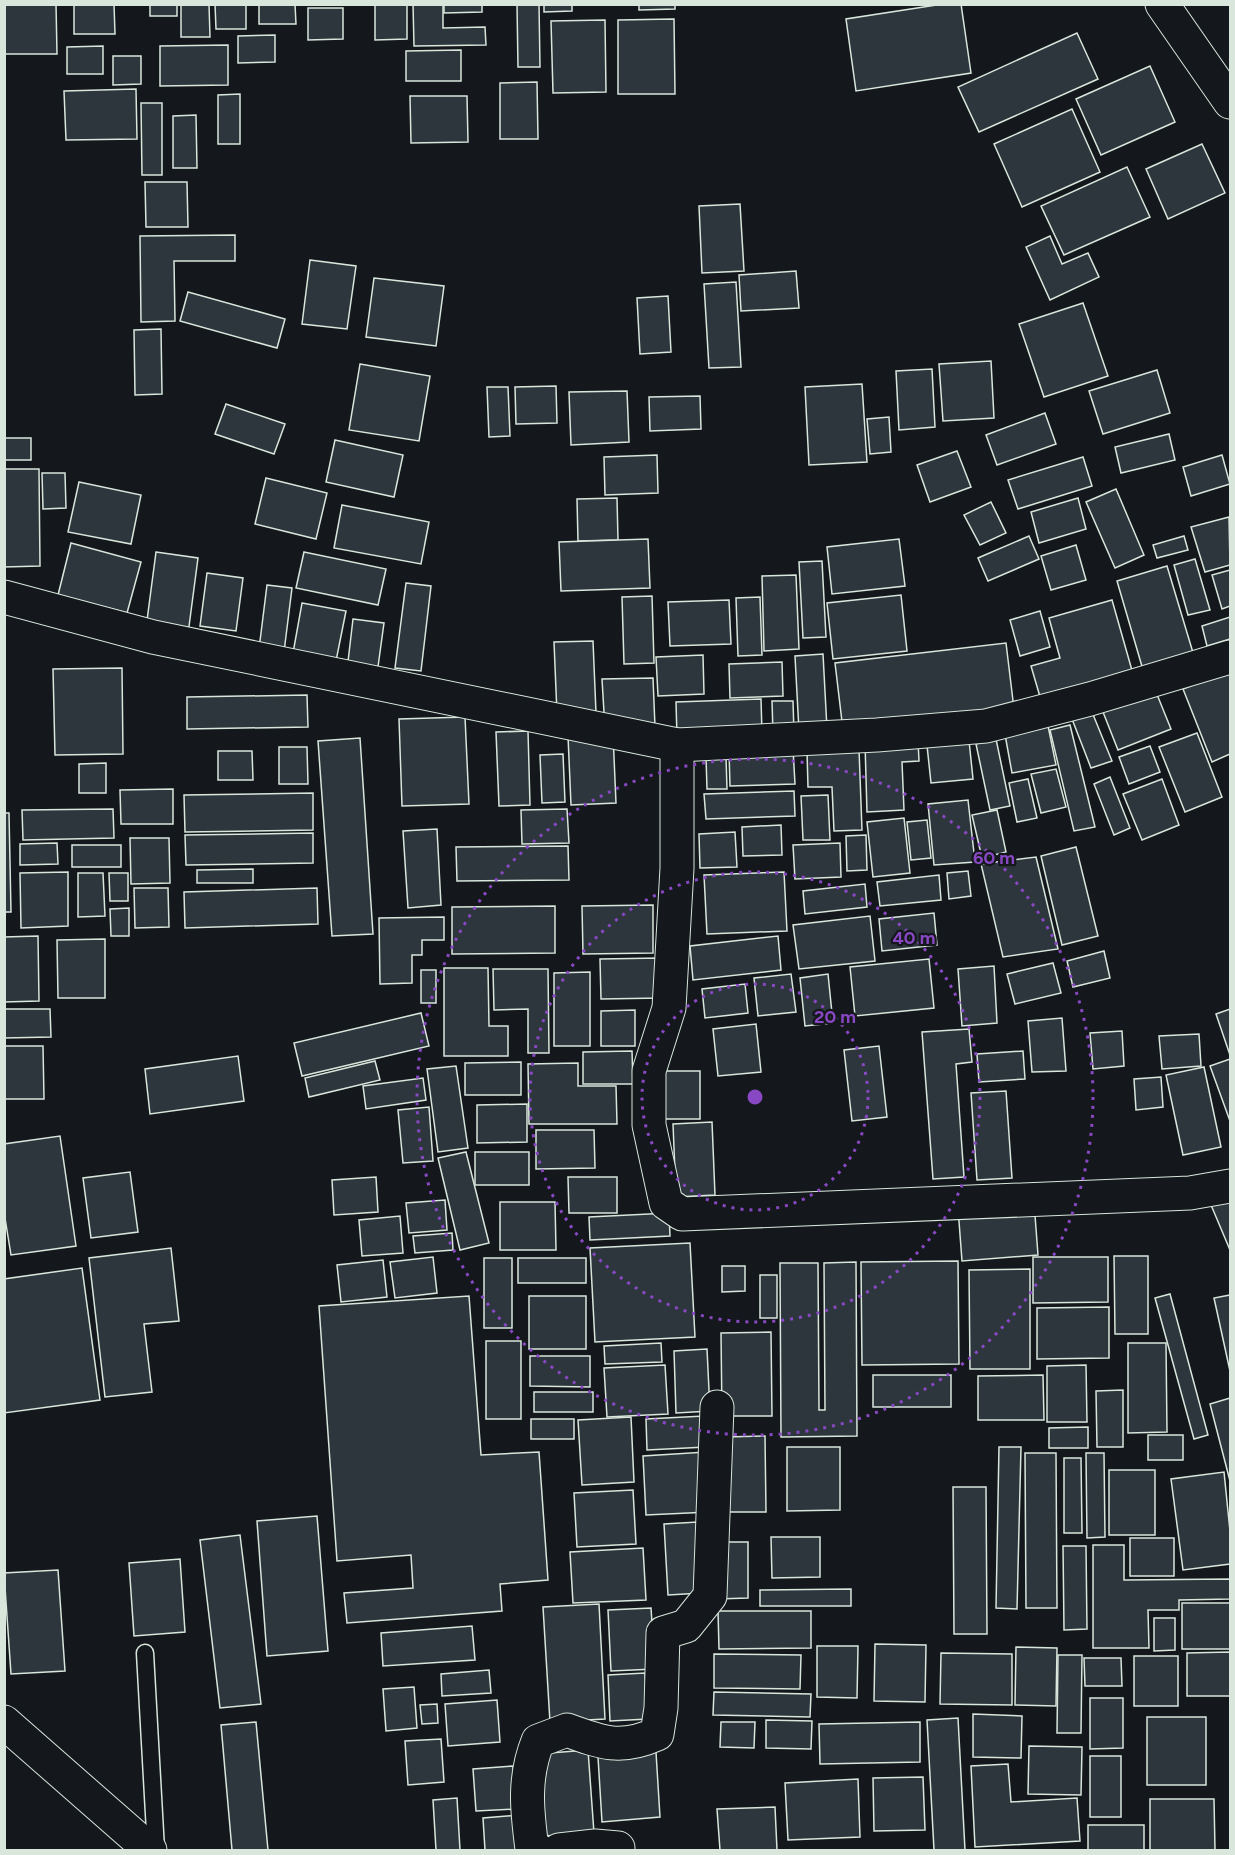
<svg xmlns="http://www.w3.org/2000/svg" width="1235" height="1855" viewBox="0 0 1235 1855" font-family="Figtree,sans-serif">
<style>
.building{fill:#2c363c;stroke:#d8e6dc;stroke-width:1.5}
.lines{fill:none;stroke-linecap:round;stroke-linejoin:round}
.service-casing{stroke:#d8e6dc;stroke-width:19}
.minor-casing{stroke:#d8e6dc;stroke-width:35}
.trunk-casing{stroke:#d8e6dc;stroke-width:35}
.service{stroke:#14181c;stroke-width:16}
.minor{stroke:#14181c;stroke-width:33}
.trunk{stroke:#14181c;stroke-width:33}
.ring{fill:none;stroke:#8948c3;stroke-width:3;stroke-dasharray:3 6}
.centre{fill:#8948c3;stroke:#14181c;stroke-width:3}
.ring-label{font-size:18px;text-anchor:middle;font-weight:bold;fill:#8948c3;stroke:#14181c;stroke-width:4.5;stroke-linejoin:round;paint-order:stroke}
</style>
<rect width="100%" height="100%" fill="#14181c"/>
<g class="building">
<polygon points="4,4 56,4 57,54 4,54"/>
<polygon points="74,4 114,4 115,34 74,34"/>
<rect x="150" y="4" width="27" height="12"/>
<polygon points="181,4 209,4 210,37 181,37"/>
<polygon points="215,4 246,4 246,29 216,29"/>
<polygon points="259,4 295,4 296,24 259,24"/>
<polygon points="375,4 407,4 407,39 375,40"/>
<polygon points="413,4 443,4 443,28 485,27 486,45 414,46"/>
<polygon points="444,4 482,4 482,12 444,13"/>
<polygon points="517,4 539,4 540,67 518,67"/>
<polygon points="544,4 572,4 572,11 544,12"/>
<polygon points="639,4 675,4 675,9 639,10"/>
<polygon points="943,4 961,4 971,73 856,91 846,19"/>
<polygon points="308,8 343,8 343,39 308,40"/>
<polygon points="674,19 675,94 618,94 618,20"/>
<polygon points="605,20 606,92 553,93 551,21"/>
<polygon points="1077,33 1098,79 979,132 958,87"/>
<polygon points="275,35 275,62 238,63 238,36"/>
<polygon points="228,45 228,85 160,86 160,46"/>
<polygon points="103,46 103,74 67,74 67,47"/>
<polygon points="461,50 461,81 406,81 406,51"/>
<polygon points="113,56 141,56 141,84 113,85"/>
<polygon points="1150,66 1175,122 1101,155 1076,99"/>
<polygon points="537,82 538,139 500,139 500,83"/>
<polygon points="136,89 137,139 66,140 64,91"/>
<polygon points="240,94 240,144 218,144 218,95"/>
<polygon points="410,96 467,96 468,142 411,143"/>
<polygon points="141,103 162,103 162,175 142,175"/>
<polygon points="1072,109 1100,172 1022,207 994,144"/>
<polygon points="196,115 197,168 173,168 173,116"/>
<polygon points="1202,144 1225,193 1168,219 1146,169"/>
<polygon points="1127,167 1150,217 1064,255 1041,206"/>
<polygon points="145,182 187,182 188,227 146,227"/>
<polygon points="740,204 744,271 702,273 699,206"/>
<polygon points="235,235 235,261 174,261 175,321 141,322 140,236"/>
<polygon points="1050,236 1062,264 1088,253 1099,277 1050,300 1026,247"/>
<polygon points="310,260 356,266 347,329 302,324"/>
<polygon points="796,271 799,308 741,311 739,275"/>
<polygon points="374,278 444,286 436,346 366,337"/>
<polygon points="736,282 741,367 709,368 704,284"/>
<polygon points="188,292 285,319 277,348 180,321"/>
<polygon points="668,296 671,352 640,354 637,298"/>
<polygon points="1083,303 1108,376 1044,397 1019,324"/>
<polygon points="161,329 162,394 135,395 134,330"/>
<polygon points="991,361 994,418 943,421 939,364"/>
<polygon points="360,364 430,376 419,441 349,430"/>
<polygon points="932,369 935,427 899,430 896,371"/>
<polygon points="1157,370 1170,413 1103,434 1089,391"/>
<polygon points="862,384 867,462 809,465 805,387"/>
<polygon points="556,386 557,423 516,424 515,387"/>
<polygon points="487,387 508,387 510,436 489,437"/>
<polygon points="627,391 629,442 571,445 569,392"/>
<polygon points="700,396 701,429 650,431 649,397"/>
<polygon points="226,404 285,424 274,454 215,434"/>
<polygon points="1045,413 1056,444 997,465 986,435"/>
<polygon points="889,417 891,452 870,454 867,419"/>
<polygon points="1169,434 1175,460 1121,473 1115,447"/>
<rect x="4" y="438" width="27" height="22"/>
<polygon points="335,440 403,455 394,497 326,482"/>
<polygon points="957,451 971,487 930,502 917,465"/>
<polygon points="657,455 658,493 605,495 604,457"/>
<polygon points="1222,455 1230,484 1191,496 1183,467"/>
<polygon points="1083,457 1092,486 1018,509 1008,480"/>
<polygon points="4,469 39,469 40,566 4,567"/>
<polygon points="42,473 65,473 66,508 43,509"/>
<polygon points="266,478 327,493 316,539 255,524"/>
<polygon points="79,482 141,495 131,544 68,532"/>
<polygon points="1116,489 1144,555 1115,568 1086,502"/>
<polygon points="617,498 618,540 578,541 577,499"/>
<polygon points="1078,498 1086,529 1039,543 1031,512"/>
<polygon points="991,502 1006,533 980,545 964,515"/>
<polygon points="342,505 429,522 421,564 334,548"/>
<polygon points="1229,517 1230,565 1205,572 1191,527"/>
<polygon points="1029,536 1039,559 988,581 978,558"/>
<polygon points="1184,536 1188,550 1157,558 1153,545"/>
<polygon points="648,539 650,588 561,591 559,542"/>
<polygon points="899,539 905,586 832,594 827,547"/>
<polygon points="71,543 141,562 127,613 58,595"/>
<polygon points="1076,545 1086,580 1051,590 1041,556"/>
<polygon points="156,552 198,558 188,634 146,628"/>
<polygon points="304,552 386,569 378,605 296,588"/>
<polygon points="1195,559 1210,610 1188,615 1174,565"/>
<polygon points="822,561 826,637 803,638 799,562"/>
<polygon points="1167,566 1197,666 1146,680 1117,581"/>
<polygon points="1230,570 1230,606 1222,609 1212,575"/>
<polygon points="207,573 243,578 236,631 200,626"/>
<polygon points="796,575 799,649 764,651 762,576"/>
<polygon points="406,583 431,586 421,671 395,668"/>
<polygon points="267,585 292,588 284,652 259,649"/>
<polygon points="901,595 907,651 833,659 827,603"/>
<polygon points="652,596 654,663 624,664 622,597"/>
<polygon points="760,597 762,655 738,656 736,598"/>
<polygon points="729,600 731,644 670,646 668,602"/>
<polygon points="1112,600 1135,681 1043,707 1031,666 1060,658 1049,618"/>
<polygon points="302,603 346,611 336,661 293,653"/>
<polygon points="1040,611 1050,647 1020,656 1010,620"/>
<polygon points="1230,617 1230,639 1207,646 1202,626"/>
<polygon points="353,619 384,623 377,674 347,670"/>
<polygon points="593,641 596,713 557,714 554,642"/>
<polygon points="1006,643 1014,709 843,730 835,663"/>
<polygon points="823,654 827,729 799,731 795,656"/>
<polygon points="703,655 704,694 658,696 656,657"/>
<polygon points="782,662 783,696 730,698 729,664"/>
<polygon points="122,668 123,754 55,755 53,669"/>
<polygon points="1230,670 1230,754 1212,762 1183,689"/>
<polygon points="653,678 655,727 605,729 602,679"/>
<polygon points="1156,692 1171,729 1118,750 1103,712"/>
<polygon points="307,695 308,727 187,729 187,697"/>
<polygon points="761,699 762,734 677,737 676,702"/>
<polygon points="772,701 793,701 794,734 773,734"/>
<polygon points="1092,712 1112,761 1091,768 1072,719"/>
<polygon points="465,717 469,804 402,806 399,719"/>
<polygon points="1047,721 1056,765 1012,773 1004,729"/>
<polygon points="1070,725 1095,827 1074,831 1050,730"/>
<polygon points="528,731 530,805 499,806 496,732"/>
<polygon points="968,731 973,779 931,783 926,736"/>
<polygon points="1197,733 1222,797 1185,812 1159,747"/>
<polygon points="613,734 616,803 571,805 568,736"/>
<polygon points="360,738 373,934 332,936 318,741"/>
<polygon points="996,739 1010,806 990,810 976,744"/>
<polygon points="918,741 919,761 902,762 904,810 867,812 865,743"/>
<polygon points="1150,746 1160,772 1129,784 1119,757"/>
<polygon points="279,747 307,747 308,784 279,784"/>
<polygon points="793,749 795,784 730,786 729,751"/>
<polygon points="859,749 862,830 834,831 832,787 808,787 807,751"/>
<polygon points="218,751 252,751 253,780 218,780"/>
<polygon points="563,754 565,802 542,803 540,755"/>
<polygon points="706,757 726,757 727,789 707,789"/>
<polygon points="106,763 106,793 79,793 79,764"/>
<polygon points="1056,769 1066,807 1041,813 1031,774"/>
<polygon points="1110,777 1130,828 1114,835 1094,784"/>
<polygon points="1028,779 1037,818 1017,822 1009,783"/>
<polygon points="1162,779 1179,825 1142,840 1123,794"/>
<polygon points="173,789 173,824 121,824 120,790"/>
<polygon points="794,791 795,816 706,819 704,794"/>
<polygon points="313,793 313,830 185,832 184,795"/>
<polygon points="828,795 830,840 803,840 801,796"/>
<polygon points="968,800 975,862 934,865 928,804"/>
<polygon points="113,809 114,838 23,840 22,810"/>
<polygon points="567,809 569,843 522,844 521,810"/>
<polygon points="997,810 1006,852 982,858 972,815"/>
<polygon points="4,813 9,813 11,912 4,912"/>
<polygon points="904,818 910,873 873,877 867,822"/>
<polygon points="927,820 931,858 911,860 907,822"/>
<polygon points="781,825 782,855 743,856 742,827"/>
<polygon points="437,829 441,905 408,908 403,831"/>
<polygon points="735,832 737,867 700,868 699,834"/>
<polygon points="313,833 313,863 186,865 185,835"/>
<polygon points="866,835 867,870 847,871 846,836"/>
<polygon points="130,838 169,838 170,883 131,884"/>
<polygon points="57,843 58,864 20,865 20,844"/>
<polygon points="840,843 841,877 795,879 793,845"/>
<rect x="72" y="845" width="49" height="22"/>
<polygon points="568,846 569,880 457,881 456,847"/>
<polygon points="1076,847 1098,936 1062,945 1041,856"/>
<polygon points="1036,857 1058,949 1003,957 981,864"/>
<polygon points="253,869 253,883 197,883 197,870"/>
<polygon points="968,871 971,896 949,899 947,873"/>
<polygon points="68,872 68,926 21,928 20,873"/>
<polygon points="784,872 787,931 707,934 704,875"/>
<polygon points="78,873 103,873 105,916 78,917"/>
<polygon points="109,873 128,873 128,901 110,901"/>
<polygon points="939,875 941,900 880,906 877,882"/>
<polygon points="865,884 867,907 805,914 803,891"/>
<polygon points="134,888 168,888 169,927 135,928"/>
<polygon points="317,888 318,924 185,928 184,892"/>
<polygon points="653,905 653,953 583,954 582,906"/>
<polygon points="555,906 555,953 452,954 452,907"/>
<polygon points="129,908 129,936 111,936 110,909"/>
<polygon points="934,913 937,945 882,951 879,919"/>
<polygon points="870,916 875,961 799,969 793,925"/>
<polygon points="444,917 444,940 422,940 422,955 412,955 412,983 380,984 379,918"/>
<polygon points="38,936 39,1001 4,1002 4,937"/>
<polygon points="778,936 781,970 693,980 690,946"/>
<polygon points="105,939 105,998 58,998 57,940"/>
<polygon points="1104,951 1110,978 1073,987 1067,961"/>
<polygon points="661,958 661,998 601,999 600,959"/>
<polygon points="929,959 934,1008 855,1016 850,967"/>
<polygon points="1053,963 1061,993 1015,1004 1007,974"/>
<polygon points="994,966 997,1023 962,1026 958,969"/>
<polygon points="444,968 488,968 489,1026 508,1026 508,1056 444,1056"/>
<polygon points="493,969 548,969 549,1053 528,1053 528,1009 494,1010"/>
<rect x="421" y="970" width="15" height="33"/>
<polygon points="590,972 590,1046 554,1046 554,973"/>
<polygon points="791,974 796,1012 758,1016 754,978"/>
<polygon points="828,974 833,1023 805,1026 800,978"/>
<polygon points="745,984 748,1013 705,1018 702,989"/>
<polygon points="4,1009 50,1009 51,1037 4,1038"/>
<polygon points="1230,1009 1230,1055 1216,1014"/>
<polygon points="635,1010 635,1046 601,1046 601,1011"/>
<polygon points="421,1013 429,1046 302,1076 294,1043"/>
<polygon points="1062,1018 1066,1071 1032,1072 1028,1021"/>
<polygon points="756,1024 761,1072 718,1076 713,1029"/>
<polygon points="969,1029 972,1062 956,1064 964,1177 933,1179 922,1032"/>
<polygon points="1122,1031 1124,1066 1093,1069 1090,1033"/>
<polygon points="1199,1034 1201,1066 1162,1069 1159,1036"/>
<polygon points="4,1046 43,1046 44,1099 4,1099"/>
<polygon points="879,1046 887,1117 852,1121 844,1050"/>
<polygon points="632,1051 633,1084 583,1084 583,1052"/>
<polygon points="1023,1051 1025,1079 979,1082 977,1054"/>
<polygon points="238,1056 244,1101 150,1114 145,1069"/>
<polygon points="1230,1059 1230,1121 1210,1066"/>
<polygon points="375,1061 380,1080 309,1097 305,1078"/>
<polygon points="521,1062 521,1095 465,1095 465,1063"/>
<polygon points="578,1063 578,1086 616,1086 617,1124 529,1124 528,1064"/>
<polygon points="456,1066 468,1148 438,1152 427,1069"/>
<polygon points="1204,1067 1221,1147 1183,1155 1166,1075"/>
<polygon points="661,1071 700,1071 700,1119 662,1119"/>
<polygon points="1161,1077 1163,1107 1136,1110 1134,1079"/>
<polygon points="423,1078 426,1100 366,1109 363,1086"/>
<polygon points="1006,1091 1012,1178 977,1180 971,1093"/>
<polygon points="527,1104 527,1142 477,1143 477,1105"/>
<polygon points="429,1107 433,1161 403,1163 398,1110"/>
<polygon points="712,1122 715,1195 676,1197 673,1124"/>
<polygon points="536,1130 594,1130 595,1168 536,1169"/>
<polygon points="60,1136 76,1246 11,1255 4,1212 4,1144"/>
<polygon points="466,1152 489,1243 460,1250 438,1158"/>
<rect x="475" y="1152" width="54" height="33"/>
<polygon points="130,1172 138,1232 91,1238 83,1178"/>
<polygon points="376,1177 378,1212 334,1215 332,1180"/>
<polygon points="568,1177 617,1177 617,1213 569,1213"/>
<polygon points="1230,1197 1230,1250 1211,1205"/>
<polygon points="445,1200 447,1230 409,1233 406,1203"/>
<polygon points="500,1202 555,1202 556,1250 500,1250"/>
<polygon points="1034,1202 1038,1255 962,1261 958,1208"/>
<polygon points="669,1213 670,1236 590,1240 589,1217"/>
<polygon points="400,1216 403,1253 362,1256 359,1220"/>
<polygon points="452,1233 453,1250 415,1253 413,1236"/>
<polygon points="690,1243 695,1337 595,1342 590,1248"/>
<polygon points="171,1248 179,1321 144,1324 152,1392 105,1397 89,1258"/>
<polygon points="1114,1256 1148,1256 1148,1334 1115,1334"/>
<polygon points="433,1257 437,1293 395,1298 390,1262"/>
<polygon points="1033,1257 1108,1257 1108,1302 1033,1303"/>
<rect x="484" y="1258" width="28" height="70"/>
<rect x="518" y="1258" width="68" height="25"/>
<polygon points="383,1260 387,1297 341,1302 337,1265"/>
<polygon points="958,1261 959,1364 862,1365 861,1262"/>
<polygon points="856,1262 857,1436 781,1437 780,1263 818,1263 819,1410 825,1410 824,1263"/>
<polygon points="722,1266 745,1266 745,1291 722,1292"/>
<polygon points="82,1268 100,1400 4,1413 4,1279"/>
<polygon points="1030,1269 1030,1369 970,1369 969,1270"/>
<rect x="760" y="1275" width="17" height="43"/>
<polygon points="1170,1294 1208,1435 1194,1439 1155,1298"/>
<polygon points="1230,1295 1230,1371 1214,1298"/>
<polygon points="469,1296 481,1455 539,1452 548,1580 500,1584 502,1611 347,1623 344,1593 413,1588 411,1555 337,1561 319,1306"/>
<rect x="529" y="1296" width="57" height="53"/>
<polygon points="1109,1307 1109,1358 1037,1359 1037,1308"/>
<polygon points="771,1332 772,1416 722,1416 721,1333"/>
<rect x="486" y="1341" width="35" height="78"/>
<polygon points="661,1343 662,1362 605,1364 604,1346"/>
<polygon points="1128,1343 1166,1343 1167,1432 1128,1433"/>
<polygon points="707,1349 710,1411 676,1413 674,1351"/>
<polygon points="530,1356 590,1356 590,1387 530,1386"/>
<polygon points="665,1365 668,1414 607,1417 604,1368"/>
<polygon points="1086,1365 1087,1422 1047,1422 1047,1366"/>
<rect x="873" y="1375" width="78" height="32"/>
<polygon points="1043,1375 1044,1420 978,1420 978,1376"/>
<polygon points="1123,1390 1123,1447 1097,1447 1096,1391"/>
<rect x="534" y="1392" width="59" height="20"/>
<polygon points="1230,1398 1230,1481 1210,1404"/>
<polygon points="704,1416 706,1447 647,1450 646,1419"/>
<polygon points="631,1417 634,1482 582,1485 578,1420"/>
<rect x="531" y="1419" width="43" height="20"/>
<polygon points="1088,1427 1088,1448 1049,1448 1049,1428"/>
<rect x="1148" y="1435" width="35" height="25"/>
<polygon points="765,1436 766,1512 725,1512 725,1437"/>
<polygon points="787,1447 840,1447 840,1510 787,1511"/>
<polygon points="999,1447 1021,1447 1017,1609 996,1608"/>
<polygon points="706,1452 709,1512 646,1515 643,1456"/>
<polygon points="1025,1453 1056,1453 1057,1608 1026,1608"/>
<polygon points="1086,1453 1104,1453 1105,1537 1087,1538"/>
<polygon points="1064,1458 1081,1458 1082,1533 1064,1533"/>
<rect x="1109" y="1470" width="46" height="65"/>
<polygon points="1224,1472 1230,1531 1230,1564 1183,1570 1171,1479"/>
<polygon points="953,1487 986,1487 987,1634 954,1634"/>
<polygon points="633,1490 636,1544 577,1547 574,1493"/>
<polygon points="317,1516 328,1651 267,1656 257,1521"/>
<polygon points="698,1522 702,1593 668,1595 664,1524"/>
<polygon points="240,1535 261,1704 220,1708 200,1540"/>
<polygon points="771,1537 820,1537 820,1577 772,1578"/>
<rect x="1130" y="1538" width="44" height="38"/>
<polygon points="717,1542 748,1542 748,1598 717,1599"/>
<polygon points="1093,1545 1124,1545 1124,1580 1230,1579 1230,1599 1179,1600 1179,1610 1148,1610 1149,1648 1093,1648"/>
<polygon points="1063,1546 1086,1546 1087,1629 1064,1630"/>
<polygon points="643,1548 646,1600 573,1603 570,1552"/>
<polygon points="180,1559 185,1632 134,1636 129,1563"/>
<polygon points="58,1570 65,1671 11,1674 4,1573"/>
<polygon points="851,1589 851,1606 760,1606 760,1590"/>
<rect x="1182" y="1603" width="48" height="46"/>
<polygon points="599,1604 605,1719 550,1722 543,1607"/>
<polygon points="651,1608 655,1669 611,1671 608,1610"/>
<polygon points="718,1611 811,1611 811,1648 719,1649"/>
<polygon points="1154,1618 1175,1618 1175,1650 1154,1651"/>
<polygon points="472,1626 475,1660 383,1666 381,1633"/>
<polygon points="875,1644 926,1645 925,1702 874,1701"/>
<polygon points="817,1646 858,1646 857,1698 817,1697"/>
<polygon points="1016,1647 1057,1648 1056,1706 1015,1705"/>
<polygon points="1230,1652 1230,1696 1187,1696 1187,1653"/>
<polygon points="941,1653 1012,1654 1012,1705 940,1704"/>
<polygon points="714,1654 801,1655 800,1689 714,1688"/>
<polygon points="1058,1655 1082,1655 1081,1733 1057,1733"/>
<rect x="1134" y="1656" width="44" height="50"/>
<polygon points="1084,1658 1121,1658 1122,1686 1085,1686"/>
<polygon points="489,1670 491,1693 442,1696 441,1674"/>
<polygon points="645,1673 648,1719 610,1721 608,1675"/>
<polygon points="414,1687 417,1728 386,1731 383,1689"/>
<polygon points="714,1692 811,1694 810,1717 713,1715"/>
<polygon points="1090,1698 1123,1698 1123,1748 1090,1749"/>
<polygon points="497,1700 500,1742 448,1746 445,1704"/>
<polygon points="437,1704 438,1723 422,1724 420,1705"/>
<polygon points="973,1714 1022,1716 1021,1758 973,1757"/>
<rect x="1147" y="1717" width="59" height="68"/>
<polygon points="958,1718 965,1850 934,1850 927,1720"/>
<polygon points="766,1720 812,1721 811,1749 766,1748"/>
<polygon points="256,1722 268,1850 232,1850 221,1725"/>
<polygon points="721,1722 755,1722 754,1748 720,1747"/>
<polygon points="920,1722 920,1762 820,1764 819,1724"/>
<polygon points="441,1739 444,1782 408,1785 405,1741"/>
<polygon points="1029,1746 1082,1747 1081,1795 1028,1794"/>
<polygon points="588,1750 594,1833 543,1836 537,1754"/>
<polygon points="656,1752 660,1817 602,1822 598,1757"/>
<rect x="1090" y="1756" width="31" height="61"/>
<polygon points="1008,1764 1011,1802 1077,1798 1080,1841 975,1847 971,1766"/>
<polygon points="513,1766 516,1809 476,1811 473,1769"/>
<polygon points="923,1777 925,1830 874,1831 873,1778"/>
<polygon points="858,1779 860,1837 788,1840 785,1783"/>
<polygon points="457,1798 460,1850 436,1850 433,1800"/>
<polygon points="1150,1799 1214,1799 1215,1850 1150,1850"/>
<polygon points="775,1807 777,1850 720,1850 717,1809"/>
<polygon points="519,1815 522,1850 485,1850 483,1818"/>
<rect x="1088" y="1825" width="56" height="25"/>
</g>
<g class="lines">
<g class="service-casing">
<polyline id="service" points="145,1653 156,1850"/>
</g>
<g class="minor-casing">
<g id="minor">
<polyline points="4,597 153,637 677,745 877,735 986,726 1090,699 1230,657"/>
<polyline points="677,745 677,868 669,1008 649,1071 649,1125 666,1203 682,1214 1190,1193 1230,1186"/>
<polyline points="4,1722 150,1850"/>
<path d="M 538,1850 L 532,1849 C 527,1811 523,1778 538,1741 L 567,1730 C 602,1743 621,1750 657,1734 L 661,1708 L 663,1633 L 686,1626 L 710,1596 L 717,1407"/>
<polyline points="559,1850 595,1846 618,1848 618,1850"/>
</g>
</g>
<g class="trunk-casing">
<polyline id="trunk" points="1162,4 1230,102"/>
</g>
<use href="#service" class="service"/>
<use href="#minor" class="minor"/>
<use href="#trunk" class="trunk"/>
</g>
<g class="ring">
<circle cx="755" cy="1097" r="113"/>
<circle cx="755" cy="1097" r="225"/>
<circle cx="755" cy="1097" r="338"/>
</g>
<circle cx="755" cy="1097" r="9" class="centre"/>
<g class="ring-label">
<text x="994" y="864">60 m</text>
<text x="914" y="944">40 m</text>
<text x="835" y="1023">20 m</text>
</g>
<rect width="1235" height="1855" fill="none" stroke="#d8e6dc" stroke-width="12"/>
</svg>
